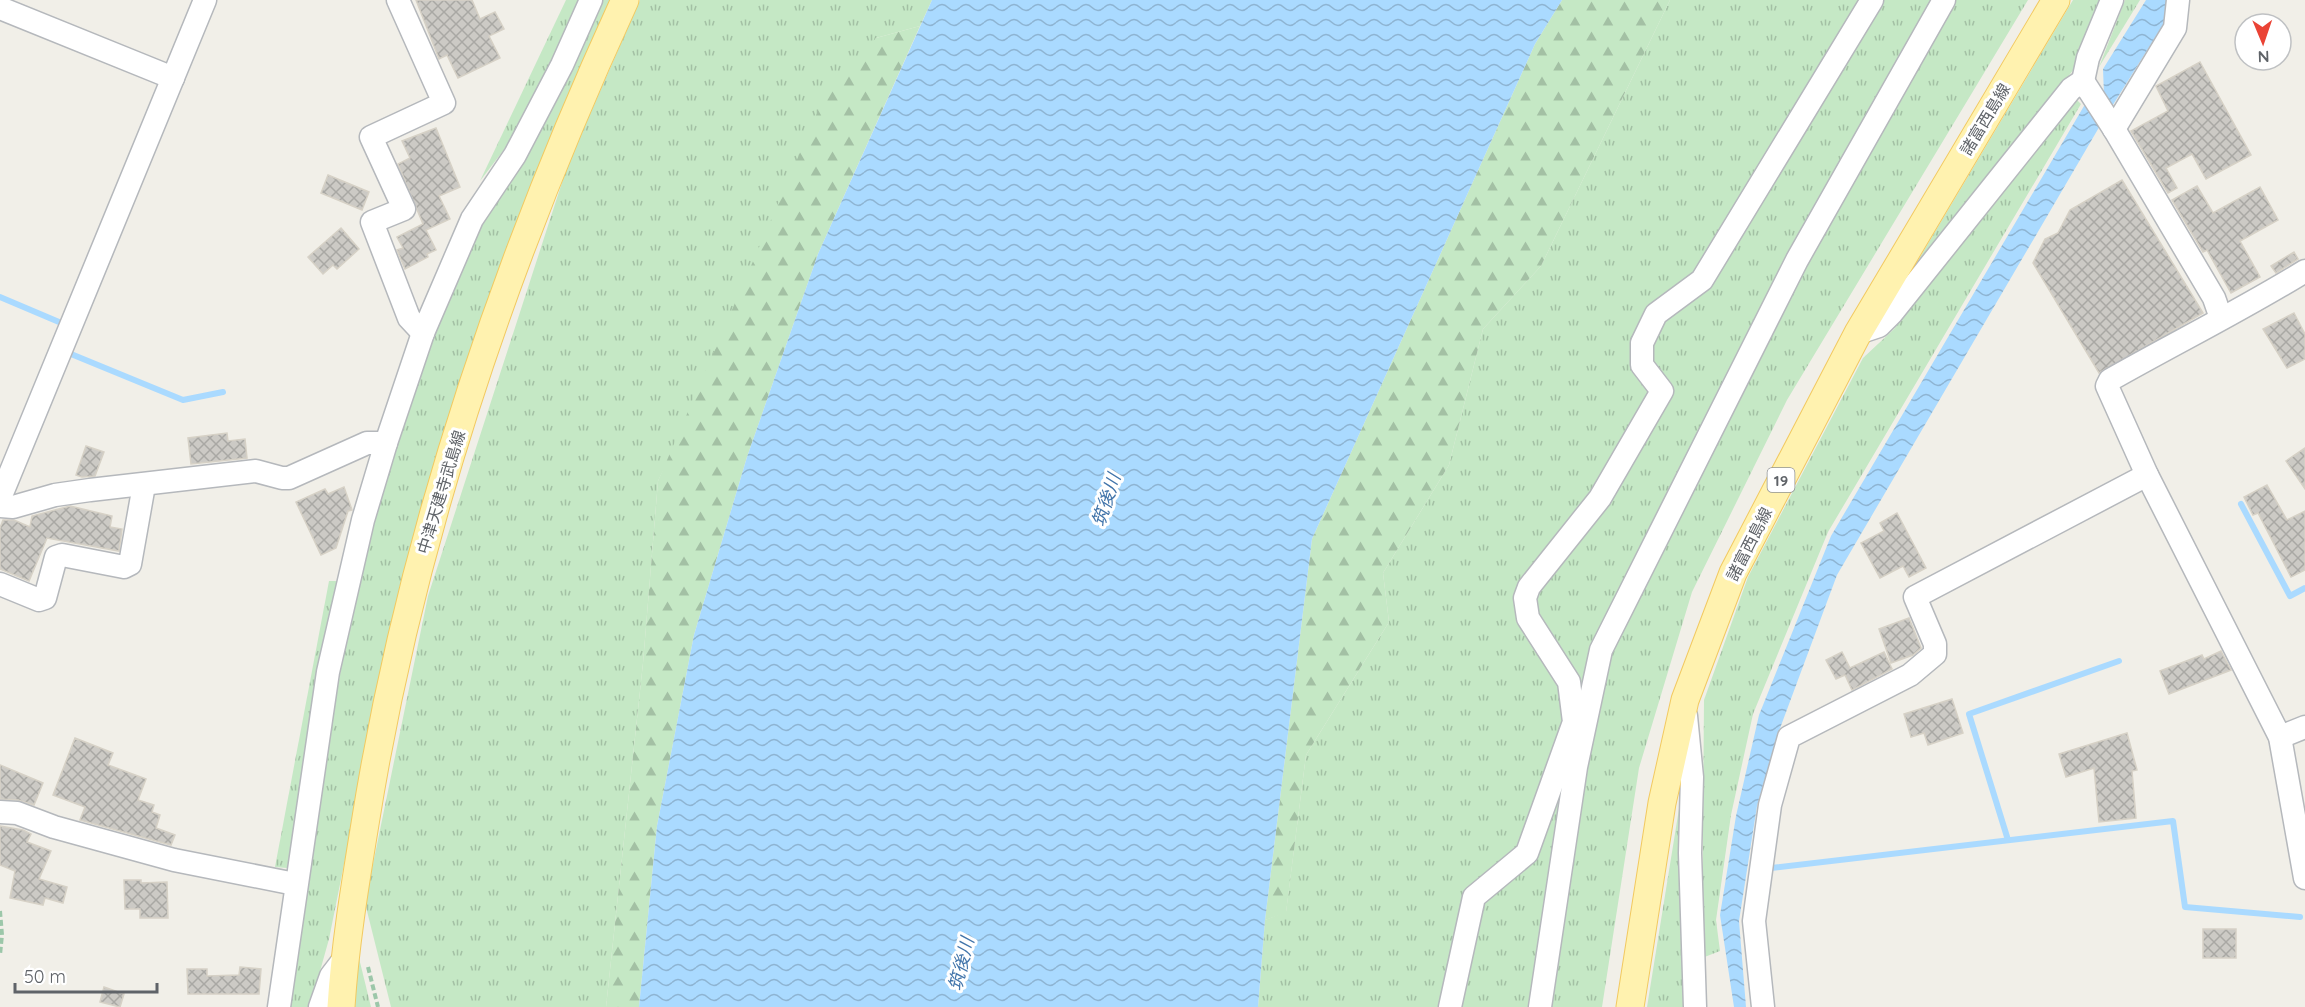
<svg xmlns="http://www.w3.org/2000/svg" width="2305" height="1007" viewBox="0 0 2305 1007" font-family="Quicksand,'Noto Sans JP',sans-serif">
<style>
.grass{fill:url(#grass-tufts)}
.forest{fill:url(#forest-firs)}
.water{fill:url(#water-waves)}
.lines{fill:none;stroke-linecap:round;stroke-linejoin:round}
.stream{stroke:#aadaff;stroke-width:6}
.building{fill:url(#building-cross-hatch);stroke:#d6d1c6;stroke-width:1.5}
.minor-casing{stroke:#b5b8bc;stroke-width:25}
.major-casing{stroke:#f2c960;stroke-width:29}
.path{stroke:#9cc7a9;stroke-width:4;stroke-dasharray:6 3;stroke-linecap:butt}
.minor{stroke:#fff;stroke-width:22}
.major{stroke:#fff2af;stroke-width:27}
.labels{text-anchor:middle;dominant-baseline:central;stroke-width:6;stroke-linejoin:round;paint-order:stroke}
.shield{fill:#fff;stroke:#8f9295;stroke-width:1.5}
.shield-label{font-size:15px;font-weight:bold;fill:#5f6368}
.street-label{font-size:16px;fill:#5f6368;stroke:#fff}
.water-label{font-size:18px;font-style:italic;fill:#4174aa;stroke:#fff}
</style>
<defs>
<pattern id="grass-tufts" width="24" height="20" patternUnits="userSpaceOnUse" patternTransform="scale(1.5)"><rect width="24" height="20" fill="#c5e8c5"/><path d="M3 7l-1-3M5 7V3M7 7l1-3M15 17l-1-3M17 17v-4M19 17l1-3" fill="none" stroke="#a3c0a4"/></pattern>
<pattern id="forest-firs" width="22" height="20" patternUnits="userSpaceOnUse" patternTransform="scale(1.5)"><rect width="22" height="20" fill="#c5e8c5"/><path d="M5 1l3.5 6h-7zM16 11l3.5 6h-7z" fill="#a3c0a4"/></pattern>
<pattern id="water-waves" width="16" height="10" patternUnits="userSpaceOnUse" patternTransform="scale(1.5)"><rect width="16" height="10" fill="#aadaff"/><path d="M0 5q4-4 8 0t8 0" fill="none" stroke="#8eb4d2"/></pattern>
<pattern id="building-cross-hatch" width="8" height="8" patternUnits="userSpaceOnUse" patternTransform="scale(1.5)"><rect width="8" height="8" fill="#cccac5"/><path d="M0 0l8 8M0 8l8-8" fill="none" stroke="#a9a8a4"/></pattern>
</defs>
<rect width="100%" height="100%" fill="#f1efe8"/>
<g class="grass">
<polygon points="566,0 584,0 528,118 480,181"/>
<polygon points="602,0 612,0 538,167 466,364 400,585 329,939 310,1007 290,1007 305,879 356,581 431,334 478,220"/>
<polygon points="640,0 932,0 920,26 876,38 658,481 643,663 606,1007 391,1007 365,903 428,596 568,164"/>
<polygon points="1670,0 2028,0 1787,400 1692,592 1639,768 1602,1007 1258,1007 1265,920 1286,912 1306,755 1389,622 1383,573 1449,465 1483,329 1541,266"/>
<polygon points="2073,0 2103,0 2074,69 1895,299"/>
<polygon points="2125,0 2140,0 2099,67"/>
<polygon points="2075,98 2081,104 1828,532 1753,714 1731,815 1716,920 1720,951 1702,958 1704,700 1748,577 1863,358 1894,329"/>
<polygon points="329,581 341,581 287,868 275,867"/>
<polygon points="1683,784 1684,1007 1647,1007"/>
<polygon points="358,954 371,1007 355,1007"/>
</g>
<g class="forest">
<polygon points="1562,0 1670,0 1541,266 1483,329 1449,465 1383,573 1389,622 1306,755 1286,913 1265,920 1312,539 1535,44"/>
<polygon points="920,26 818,254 747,457 694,635 657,826 639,1007 606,1007 643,663 658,481 821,104 876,38"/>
</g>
<g class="water">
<polygon points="932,0 1562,0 1535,44 1312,539 1265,920 1258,1007 639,1007 657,826 694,635 747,457 818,254"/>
<polygon points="2146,0 2167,0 2166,20 2101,124 1837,575 1779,731 1757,806 1739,921 1746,1007 1734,1007 1720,915 1736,816 1759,715 1831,536 2084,106 2094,107 2104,95 2103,69"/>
</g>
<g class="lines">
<g class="stream">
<polyline points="0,297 59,322"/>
<polyline points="71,354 183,400 223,392"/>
<polyline points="2241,504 2290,596 2305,588"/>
<polyline points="2008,840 1969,714 2119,661"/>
<polyline points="1771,868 2173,821 2185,907 2300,917"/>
</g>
</g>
<g class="building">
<polygon points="416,0 472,0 480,19 495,12 504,29 489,36 500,58 458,78 447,55 439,59"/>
<polygon points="2200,62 2251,155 2206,179 2192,154 2166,168 2177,188 2168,193 2131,131 2168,111 2156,86"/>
<polygon points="436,128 460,187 439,196 450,219 426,230 436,250 427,254 428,257 405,269 397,250 403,248 397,237 423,224 398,164 410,158 402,141"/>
<polygon points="328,175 369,192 362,210 321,193"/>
<polygon points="2122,180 2203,313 2099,373 2033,263 2045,239 2058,233 2070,210"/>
<polygon points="2197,186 2213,213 2260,187 2278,220 2240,241 2260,277 2231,293 2207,250 2203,252 2172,200"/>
<polygon points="341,228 359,249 337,269 333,265 323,274 308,257"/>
<polygon points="2294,252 2298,259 2276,273 2271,266"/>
<polygon points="2294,313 2305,334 2305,359 2287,368 2263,329"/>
<polygon points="227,433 228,441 245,439 247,458 191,464 188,438"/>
<polygon points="86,446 104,452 95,476 82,477 76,475"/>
<polygon points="2305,448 2305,489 2286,461"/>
<polygon points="2267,485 2287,520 2305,511 2305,570 2291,577 2258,513 2253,515 2244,497"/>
<polygon points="344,487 352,510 348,511 336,548 321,555 296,502 325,489 328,494"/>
<polygon points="70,506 112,516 110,527 122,529 119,551 47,538 29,581 0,569 0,528 3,520 14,520 30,527 32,516"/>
<polygon points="1897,513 1926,568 1909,577 1903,566 1880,578 1861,543 1884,531 1880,523"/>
<polygon points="1909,618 1921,648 1913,655 1891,663 1879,629"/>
<polygon points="2221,651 2231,670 2169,694 2160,671 2202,655 2204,659"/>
<polygon points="1842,652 1850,668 1884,652 1892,669 1852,690 1845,675 1836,679 1826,660"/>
<polygon points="1952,699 1963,733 1928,745 1924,733 1911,737 1904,714"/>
<polygon points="2127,733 2137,770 2132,771 2136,818 2099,822 2094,768 2066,777 2059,754"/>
<polygon points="75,738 113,753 108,765 146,779 138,800 154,805 152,812 160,815 156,828 175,835 171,845 80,820 85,807 53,795"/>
<polygon points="0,765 43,783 34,805 18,800 0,799"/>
<polygon points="0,826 23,830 31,834 27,842 51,851 39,879 67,887 63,903 45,898 43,905 10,898 15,871 0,865"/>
<polygon points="124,880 141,880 141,883 167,882 168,918 140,918 140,909 125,909"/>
<rect x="2203" y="929" width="33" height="29"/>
<polygon points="240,967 261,969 259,994 188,994 187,969 207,969 207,976 239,975"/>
<polygon points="104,987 124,994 120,1007 100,1002"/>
</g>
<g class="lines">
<g class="minor-casing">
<g id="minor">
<polyline points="398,0 444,103 371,137 404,209 372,222 409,318 423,333"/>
<polyline points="0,8 173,78"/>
<polyline points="2083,81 2088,58 2112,0"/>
<polyline points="2114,129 2175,28 2178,0"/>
<path d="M 2305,271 C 2242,310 2175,343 2110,380 L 2107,386 L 2147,475 L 2280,737 L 2305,878"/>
<polyline points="1858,333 1879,326 1892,313 2071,89 2083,81 2114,129 2214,298 2221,318"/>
<polyline points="0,498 205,0"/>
<polyline points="0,506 13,507 55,495 90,490 256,471 282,478 289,478 367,443 386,443"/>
<polyline points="0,584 39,600 45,598 56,557 62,555 124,567 130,564 144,485"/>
<polyline points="1686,716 1692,777 1690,853 1695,1007"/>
<polyline points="2280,737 2305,727"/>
<polyline points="0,812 17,813 54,827 174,860 295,884"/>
<polyline points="279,1007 328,672 363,520 386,443 423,333 472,219 515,155 562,65 591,0"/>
<polyline points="320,1007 331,976 344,959"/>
<polyline points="1450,1007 1474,897 1527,853 1574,722 1569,682 1528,618 1525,598 1529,587 1600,498 1662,391 1642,365 1642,343 1656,314 1702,280 1872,0"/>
<polyline points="1540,1007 1576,767 1601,650 1797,260 1944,0"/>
<polyline points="1763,1007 1754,921 1770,805 1789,737 1910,675 1935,654 1935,644 1915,597 2147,475"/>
</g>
</g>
<g class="major-casing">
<g id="major">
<path d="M 341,1007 C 345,945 355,885 365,824 C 410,540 505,261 625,0"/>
<polyline points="1630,1007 1662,803 1685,700 1733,573 1858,333 2056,0"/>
</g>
</g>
<g class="path">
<polyline points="0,911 2,935 0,955"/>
<polyline points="368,967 378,1007"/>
</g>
<use href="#minor" class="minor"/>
<use href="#major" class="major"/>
</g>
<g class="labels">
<rect class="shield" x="1767.5" y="468" width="27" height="24" rx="4.5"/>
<g class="shield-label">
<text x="1781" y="480">19</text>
</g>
<g class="street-label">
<text transform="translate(1985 119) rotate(-59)">諸富西島線</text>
<text transform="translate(441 492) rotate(-73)">中津天建寺武島線</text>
<text transform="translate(1749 544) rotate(-63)">諸富西島線</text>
</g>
<g class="water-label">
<text transform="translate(1106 500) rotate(-72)">筑後川</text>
<text transform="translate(961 964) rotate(-76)">筑後川</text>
</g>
</g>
<g transform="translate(2263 42) rotate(178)"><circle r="28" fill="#ffffff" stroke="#bfc1c3" stroke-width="1.5"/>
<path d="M0-4.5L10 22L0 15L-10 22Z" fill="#ea4335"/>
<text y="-9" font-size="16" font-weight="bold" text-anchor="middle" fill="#5f6368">N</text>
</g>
<path d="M15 983v9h142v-9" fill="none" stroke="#5f6368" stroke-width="3"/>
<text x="24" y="983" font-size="18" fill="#5f6368" stroke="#ffffff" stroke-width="4.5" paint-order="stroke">50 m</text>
</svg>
